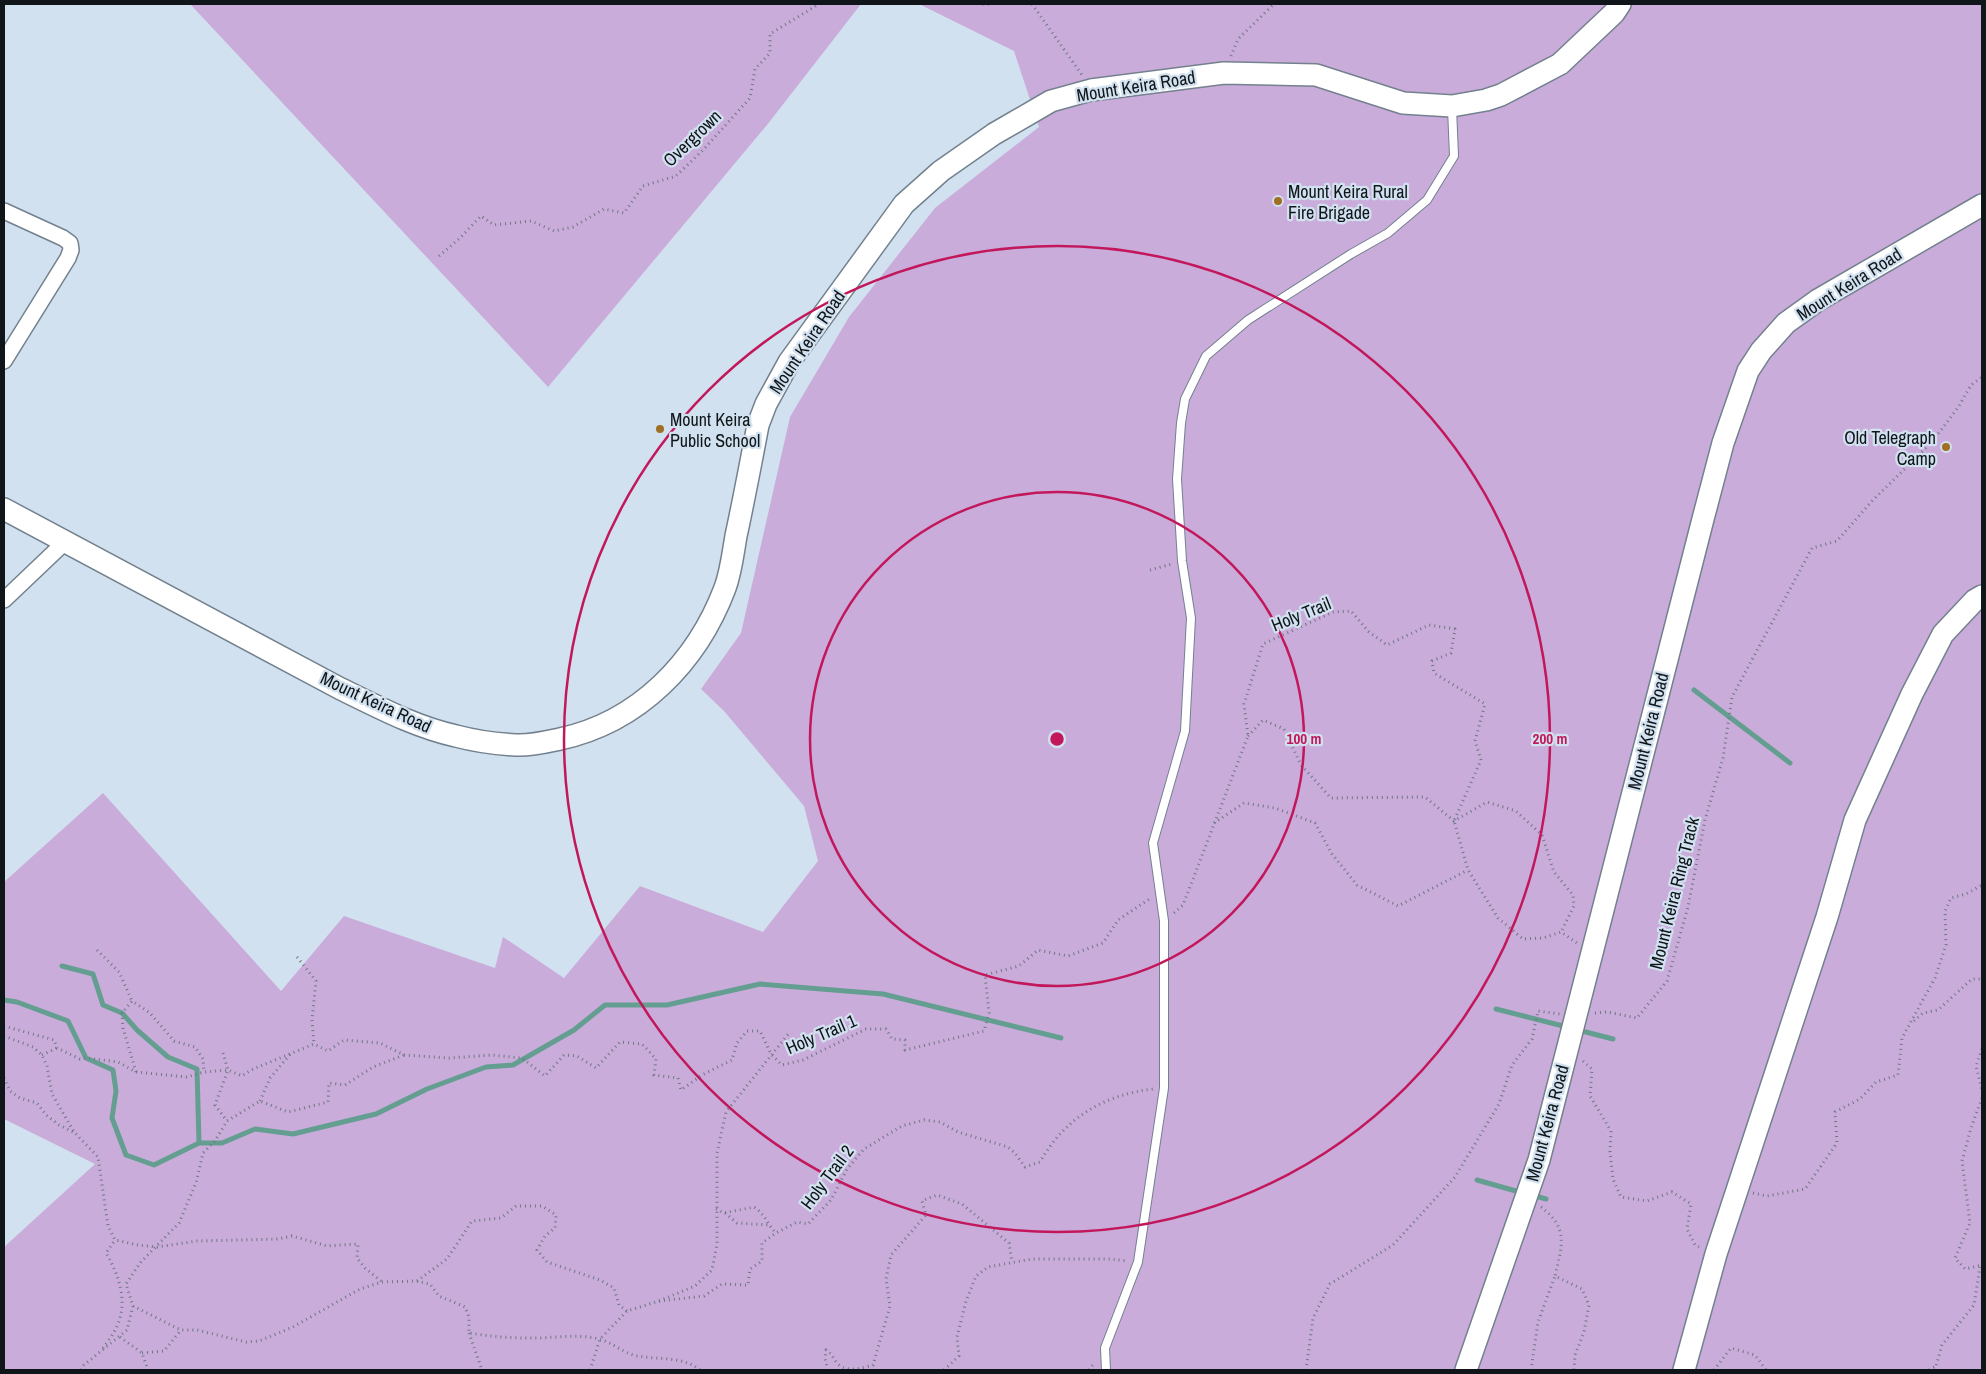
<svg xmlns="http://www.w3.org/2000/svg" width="1986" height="1374" viewBox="0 0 1986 1374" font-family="'Archivo Narrow',sans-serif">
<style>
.green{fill:#caacdb}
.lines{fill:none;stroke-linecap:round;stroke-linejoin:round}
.stream{stroke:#649e91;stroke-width:5}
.lane-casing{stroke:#73818e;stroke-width:10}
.street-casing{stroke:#73818e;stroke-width:18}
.secondary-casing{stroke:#73818e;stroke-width:24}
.path{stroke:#6e7881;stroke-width:3;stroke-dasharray:1 4;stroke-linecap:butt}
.lane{stroke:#fff;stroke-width:8}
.street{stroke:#fff;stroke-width:15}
.secondary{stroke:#fff;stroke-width:21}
.ring{fill:none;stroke:#c2185b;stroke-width:2.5}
.poi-dot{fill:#a06f24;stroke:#d2e1ef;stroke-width:2}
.labels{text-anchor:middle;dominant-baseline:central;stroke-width:4.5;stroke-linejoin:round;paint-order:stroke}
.street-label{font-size:18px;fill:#0f1519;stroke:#d2e1ef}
.poi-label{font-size:18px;fill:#0f1519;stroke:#d2e1ef;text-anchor:start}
.centre{fill:#c2185b;stroke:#d2e1ef;stroke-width:2.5}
.ring-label{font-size:15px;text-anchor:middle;font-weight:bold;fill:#c2185b;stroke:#d2e1ef;stroke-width:4.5;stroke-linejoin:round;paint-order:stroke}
</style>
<rect width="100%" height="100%" fill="#d2e1ef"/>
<g class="green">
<polygon points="190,4 861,4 767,125 548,387"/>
<polygon points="919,4 1982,4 1982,1370 4,1370 4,1247 95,1164 4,1119 4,882 103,793 281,991 344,916 495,968 503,937 564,978 640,886 763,932 818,861 804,806 724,711 701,689 741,633 790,417 849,317 935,208 1039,127 1014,51"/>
</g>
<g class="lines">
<g class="stream">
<polyline points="1694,690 1790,763"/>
<polyline points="62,966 93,974 103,1005 122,1013 137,1030 168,1057 197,1069 199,1143"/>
<polyline points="4,1000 17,1002 68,1021 86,1058 113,1070 116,1091 112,1118 126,1155 154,1165 199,1143 222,1143 255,1129 293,1134 376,1114 427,1089 486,1067 513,1065 574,1030 605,1005 667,1005 760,984 883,994 1061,1038"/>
<polyline points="1496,1009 1567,1027"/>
<polyline points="1578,1030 1613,1039"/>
<polyline points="1477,1180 1523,1193"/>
<polyline points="1532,1195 1546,1199"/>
</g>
<g class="lane-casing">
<polyline id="lane" points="1106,1370 1105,1348 1138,1262 1164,1088 1164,921 1153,843 1185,731 1191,618 1182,561 1177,479 1181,423 1185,399 1206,356 1248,320 1351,254 1388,233 1427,200 1454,156 1452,108"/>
</g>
<g class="street-casing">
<g id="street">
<polyline points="4,211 63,238 70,243 71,250 68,258 4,361"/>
<polyline points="4,600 65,542"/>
</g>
</g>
<g class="secondary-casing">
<g id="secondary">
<path d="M 4,509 L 341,689 C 378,707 415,727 456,736 C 475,741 496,744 516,745 C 530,746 546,742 560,739 C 639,722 697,662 725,588 C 731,572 733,553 736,536 C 744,499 751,462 758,425 L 766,404 L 789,362 L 904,204 L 941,171 L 994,134 L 1051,101 L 1091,90 L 1224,73 L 1316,75 L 1403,103 L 1452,106 L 1486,100 L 1501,95 L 1560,64 L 1614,13 L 1620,4"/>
<polyline points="1466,1370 1539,1160 1703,519 1723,443 1748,371 1761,351 1786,323 1818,300 1982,205"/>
<polyline points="1684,1370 1716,1254 1827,917 1855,820 1912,694 1943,634 1975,600 1982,596"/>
</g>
</g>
<g class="path">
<polyline points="983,4 985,5 989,4"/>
<polyline points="1032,4 1082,75"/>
<polyline points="1231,56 1238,39 1274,4"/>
<polyline points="439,256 460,238 481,216 494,225 531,221 554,231 573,227 604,209 624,213 643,186 676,176 704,149 750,98 755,69 770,53 770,34 819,4"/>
<polyline points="1150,570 1172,564"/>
<polyline points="1248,736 1263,720 1284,729 1301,765 1331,798 1425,797 1454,821 1487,802 1516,811 1542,835 1554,872 1573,895 1574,906 1561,932"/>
<polyline points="1214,823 1244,803 1275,808 1315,823 1332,854 1357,885 1398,906 1468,870"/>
<polyline points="1174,913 1183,905 1248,736 1244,704 1263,644 1333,612 1351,611 1369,632 1387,645 1429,625 1455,629 1451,653 1432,661 1434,673 1485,704 1475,741 1481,760 1454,821 1468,870 1498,918 1523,939 1543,938 1561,932 1577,943"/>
<polyline points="97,950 119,972 132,1001"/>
<polyline points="297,957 316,981 312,1020 314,1044"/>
<polyline points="1595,1013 1607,1012 1637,1018 1667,981 1688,907 1705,820 1723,758 1732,697 1812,548 1837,541 1872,501 1933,441 1959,406 1971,385 1982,377"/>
<polyline points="1914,1021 1923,1013 1938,1010 1972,979 1982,979"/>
<polyline points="4,1026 54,1040 57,1048 80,1059 86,1058 118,1062 136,1072 187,1077 204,1072 228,1070 242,1076 251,1070 314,1044 328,1051 344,1040 380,1043 404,1055 449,1058 492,1055 522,1058 545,1076 564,1055 577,1056 596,1068 620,1042 642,1044 656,1059 654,1075 678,1078 681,1090 702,1075 732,1060 737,1043 747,1031 760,1031 771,1054 782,1065 803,1060 866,1029 886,1029 892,1039 905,1040 905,1050 984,1031 989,1013 985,975 1019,966 1038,950 1068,956 1103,943 1118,920 1151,898"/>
<polyline points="4,1036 33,1047 42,1055 47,1066 52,1094 74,1132 98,1157 108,1226 115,1240 138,1245 157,1247 197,1241 278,1239 292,1236 327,1246 358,1244 357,1258 365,1268 382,1282"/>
<polyline points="1982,1049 1976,1066 1982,1090"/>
<polyline points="223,1053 228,1070 215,1105 227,1121"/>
<polyline points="42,1055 57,1048"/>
<polyline points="1583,1061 1592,1069 1590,1096 1611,1131 1610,1152 1613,1179 1621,1197 1647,1201 1672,1192 1691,1204 1687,1229 1695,1245 1699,1247"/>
<polyline points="136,1072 123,1028 122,1013 132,1001 150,1013 174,1041 195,1047 203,1059 204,1072"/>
<polyline points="4,1078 10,1091 20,1098 37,1103 46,1115 59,1125 73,1132"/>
<polyline points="1982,1098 1971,1128 1962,1161 1970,1223 1955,1258 1965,1269 1982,1265"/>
<polyline points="260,1101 270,1078 292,1052"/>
<polyline points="1753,1193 1767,1196 1805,1189 1837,1143 1835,1112 1860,1099 1876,1082 1898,1075 1902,1038 1935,978 1946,945 1945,911 1951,898 1966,894 1982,885"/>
<path d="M 1541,1207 C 1569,1228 1562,1246 1555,1276 L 1582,1289 L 1589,1305 L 1584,1332 L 1575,1355 L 1574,1370"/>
<path d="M 716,1209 L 724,1213 L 754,1207 C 765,1214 767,1224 776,1233"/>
<polyline points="725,1213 737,1223 769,1225"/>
<polyline points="417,1281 447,1259 472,1221 501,1218 516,1206 542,1206 556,1215 555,1228 545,1236 537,1250 547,1262 600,1280 614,1288 619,1305 627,1311"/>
<path d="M 659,1301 L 704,1296 L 722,1284 L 748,1285 L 750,1269 L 762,1261 L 762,1243 L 776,1233 L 797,1222 L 808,1224 L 831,1200 L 847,1169 L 864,1149 L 902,1126 L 924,1120 L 940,1122 L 958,1132 L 1008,1147 L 1015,1153 L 1025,1167 L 1040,1162 C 1065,1118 1103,1095 1153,1089"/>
<path d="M 133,1306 L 181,1330 L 197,1330 L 246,1342 L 259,1341 L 293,1327 L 360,1289 L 382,1282 L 416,1281 L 430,1284 L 439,1296 L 465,1307 L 469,1317 L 469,1333 C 488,1336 507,1338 526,1338 C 550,1339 575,1333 599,1339 C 612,1342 624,1354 638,1356 C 659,1360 683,1356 700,1370"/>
<polyline points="469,1333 482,1370"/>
<polyline points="120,1337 142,1353 148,1370"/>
<path d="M 103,1348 C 107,1342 113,1335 116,1328 C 129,1303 119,1275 106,1253 L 115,1240"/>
<polyline points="142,1353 164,1351 181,1330"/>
<polyline points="81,1370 84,1365 127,1330 133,1306 126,1284 140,1263 179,1223 196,1183 203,1153 215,1141 227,1121 260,1101 288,1112 328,1102 329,1083 345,1085 373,1067 404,1055"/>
<polyline points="590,1370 600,1339 627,1311 659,1301 695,1286 712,1270 717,1244 717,1153 726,1112 789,1033"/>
<path d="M 828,1370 L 825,1359 L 826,1350 C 832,1354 833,1358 837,1363 C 846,1373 862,1368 873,1365 L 890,1306 L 886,1279 L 891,1255 L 926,1215 L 922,1201 L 937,1195 L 962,1204 L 1009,1243 L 1012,1262"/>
<polyline points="944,1370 959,1356 957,1337 966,1301 976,1276 988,1267 1032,1259 1111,1259 1127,1261"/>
<polyline points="1089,1370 1094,1363"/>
<polyline points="1306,1370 1313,1318 1330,1284 1393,1245 1455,1177 1499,1104 1512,1065 1532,1039 1538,1011 1560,1014"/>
<polyline points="1531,1370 1538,1322 1555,1276"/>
<polyline points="1714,1370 1731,1348 1755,1355 1766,1370"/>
<polyline points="1929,1370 1936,1366"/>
<polyline points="1935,1370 1942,1345 1974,1305 1980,1267"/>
</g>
<use href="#lane" class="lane"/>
<use href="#street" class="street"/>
<use href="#secondary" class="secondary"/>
</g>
<g class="ring">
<circle cx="1057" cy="739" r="247"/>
<circle cx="1057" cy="739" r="493"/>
</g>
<g class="poi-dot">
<circle cx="1278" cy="201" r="5"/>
<circle cx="660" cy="429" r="5"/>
<circle cx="1946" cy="447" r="5"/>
</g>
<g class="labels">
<g class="street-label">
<text transform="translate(1136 86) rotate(-9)">Mount Keira Road</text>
<text transform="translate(692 138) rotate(-44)">Overgrown</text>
<text transform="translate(1849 284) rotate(-32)">Mount Keira Road</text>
<text transform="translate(807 342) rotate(-56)">Mount Keira Road</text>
<text transform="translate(1301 614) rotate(-22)">Holy Trail</text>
<text transform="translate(376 702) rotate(25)">Mount Keira Road</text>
<text transform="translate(1648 731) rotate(-76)">Mount Keira Road</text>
<text transform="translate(1674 893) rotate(-76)">Mount Keira Ring Track</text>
<text transform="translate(821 1034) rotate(-23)">Holy Trail 1</text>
<text transform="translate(1547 1123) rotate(-75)">Mount Keira Road</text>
<text transform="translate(827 1177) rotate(-53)">Holy Trail 2</text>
</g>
<g class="poi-label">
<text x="1288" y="191">Mount Keira Rural<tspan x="1288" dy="21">Fire Brigade</tspan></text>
<text x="670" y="419">Mount Keira<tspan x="670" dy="21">Public School</tspan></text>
<text x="1936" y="437" text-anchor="end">Old Telegraph<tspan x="1936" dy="21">Camp</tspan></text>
</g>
</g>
<circle cx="1057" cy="739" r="8" class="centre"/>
<g class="ring-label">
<text x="1304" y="744">100 m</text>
<text x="1550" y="744">200 m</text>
</g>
<rect width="1986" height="1374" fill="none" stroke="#0f1519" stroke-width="10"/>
</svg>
